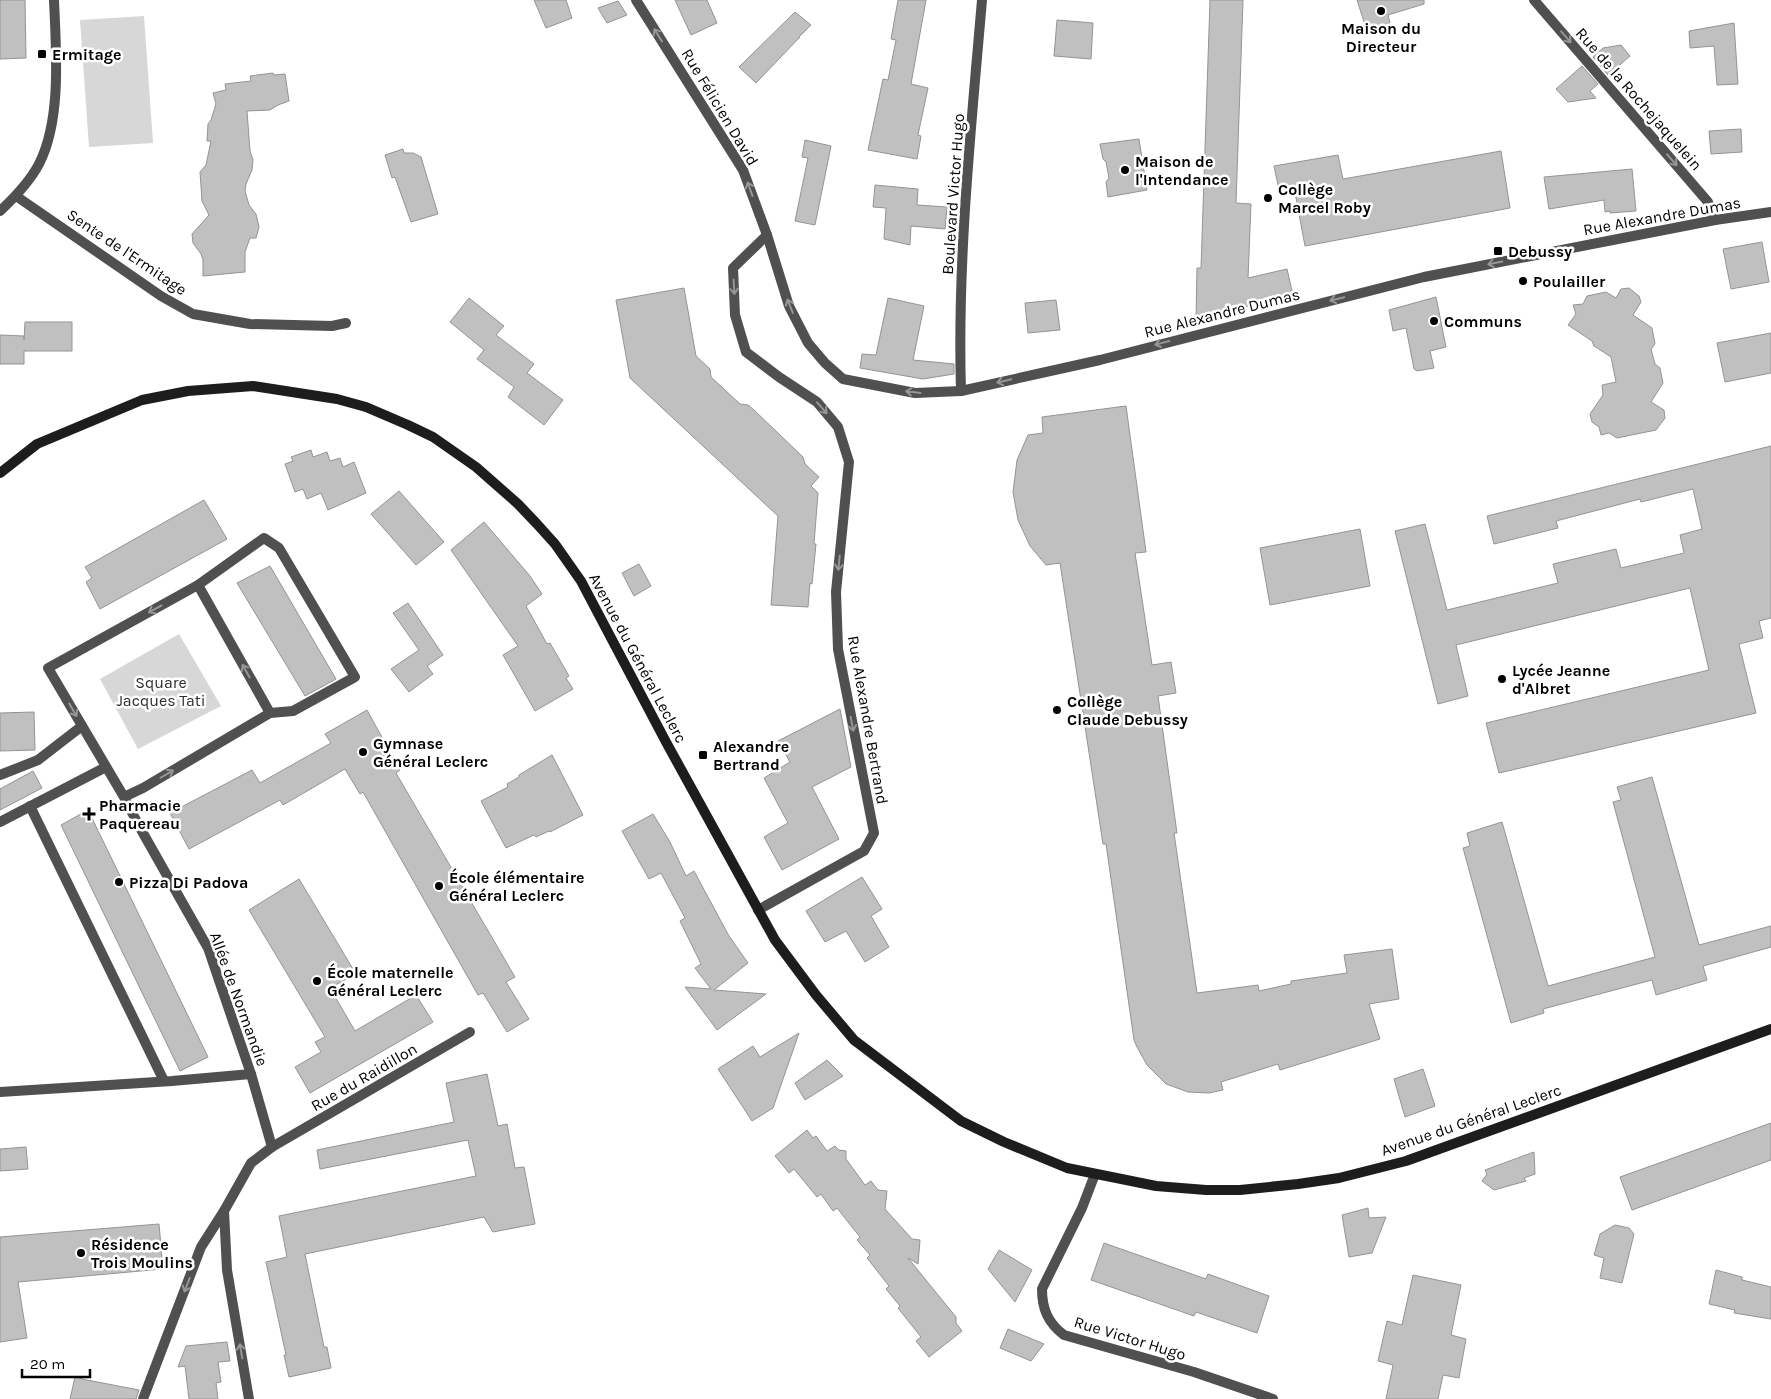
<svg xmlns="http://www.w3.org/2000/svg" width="1771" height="1399" font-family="Karla,sans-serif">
<rect width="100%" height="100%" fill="#fff"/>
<g fill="#d7d7d7">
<path d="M 144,16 L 153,143 L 89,147 L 80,20 Z"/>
<path d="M 179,634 L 221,706 L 138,749 L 100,679 Z"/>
</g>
<g fill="#c0c0c0" stroke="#949494">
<path d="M 0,0 L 25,0 L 26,58 L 0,59 Z"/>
<path d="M 534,0 L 566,0 L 572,18 L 546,28 Z"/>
<path d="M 675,0 L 707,0 L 717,23 L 691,35 Z"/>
<path d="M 898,0 L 926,0 L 911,84 L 928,88 L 918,135 L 921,136 L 917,159 L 868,150 L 883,79 L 888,80 L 896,40 L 891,39 Z"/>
<path d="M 1210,0 L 1243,0 L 1236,203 L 1251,204 L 1248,278 L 1287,269 L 1293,295 L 1196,319 L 1197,268 L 1201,268 Z"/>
<path d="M 1357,0 L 1424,0 L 1424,4 L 1388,15 L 1390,23 L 1367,31 Z"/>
<path d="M 618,1 L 627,15 L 607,23 L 598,8 Z"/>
<path d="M 795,12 L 811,25 L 799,37 L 800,37 L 756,83 L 739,67 Z"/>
<path d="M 1057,20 L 1093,23 L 1091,59 L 1054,56 Z"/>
<path d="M 1734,23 L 1738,84 L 1717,85 L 1714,46 L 1690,48 L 1689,31 Z"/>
<path d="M 1621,45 L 1630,56 L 1608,75 L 1593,57 L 1603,48 Z"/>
<path d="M 1582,66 L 1598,84 L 1590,91 L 1596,98 L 1568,102 L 1556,89 Z"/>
<path d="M 273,73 L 274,75 L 285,74 L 289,101 L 278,105 L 270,110 L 247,111 L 250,151 L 253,160 L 252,170 L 246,184 L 245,191 L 249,205 L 256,214 L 259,227 L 256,238 L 250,238 L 245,252 L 245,272 L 203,276 L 203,260 L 201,254 L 193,243 L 192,234 L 209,215 L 202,201 L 200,172 L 206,165 L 211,141 L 207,141 L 208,124 L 211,120 L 216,104 L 213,93 L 226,90 L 225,84 L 251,81 L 250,76 Z"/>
<path d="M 1741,129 L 1742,152 L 1711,154 L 1709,131 Z"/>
<path d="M 1139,139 L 1147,190 L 1108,197 L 1106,182 L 1109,178 L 1106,162 L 1103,159 L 1100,144 Z"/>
<path d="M 805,140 L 831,146 L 815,225 L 795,221 L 808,158 L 802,157 Z"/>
<path d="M 403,149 L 404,153 L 413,153 L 421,157 L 438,214 L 411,222 L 395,177 L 392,178 L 385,155 Z"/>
<path d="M 1501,151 L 1510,208 L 1305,246 L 1294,187 L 1279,190 L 1274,166 L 1338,155 L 1343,179 Z"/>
<path d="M 1632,169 L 1636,211 L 1610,213 L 1610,211 L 1605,212 L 1604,200 L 1549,209 L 1544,177 Z"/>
<path d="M 875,185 L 918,189 L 917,205 L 947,207 L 945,229 L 911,226 L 910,245 L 884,239 L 886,208 L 873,207 Z"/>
<path d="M 1762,242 L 1769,282 L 1731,289 L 1723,249 Z"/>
<path d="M 684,288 L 696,356 L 710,369 L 711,377 L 740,404 L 748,405 L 754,410 L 803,457 L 805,464 L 819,477 L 811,486 L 818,493 L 814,544 L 816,544 L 812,584 L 810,583 L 808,607 L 771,605 L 778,516 L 630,378 L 616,300 Z"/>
<path d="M 1629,288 L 1639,296 L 1641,302 L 1633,315 L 1652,328 L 1655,344 L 1651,349 L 1655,364 L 1660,368 L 1663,383 L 1651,402 L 1664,410 L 1665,418 L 1656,430 L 1617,438 L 1609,433 L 1601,435 L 1599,427 L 1592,422 L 1590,414 L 1603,395 L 1602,385 L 1616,382 L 1611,357 L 1594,346 L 1592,341 L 1568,325 L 1576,314 L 1573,305 L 1583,304 L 1587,296 L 1606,292 L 1616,298 L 1621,289 Z"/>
<path d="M 1436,297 L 1446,347 L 1430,351 L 1434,368 L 1417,371 L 1414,369 L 1406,328 L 1393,331 L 1389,310 Z"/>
<path d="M 469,298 L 504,326 L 496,335 L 534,364 L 527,373 L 563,400 L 544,425 L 508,397 L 514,387 L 477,359 L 484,350 L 450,322 Z"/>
<path d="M 888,298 L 924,306 L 913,360 L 954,364 L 954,374 L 923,379 L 860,368 L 862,354 L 876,355 Z"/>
<path d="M 1056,300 L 1060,330 L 1028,333 L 1025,303 Z"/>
<path d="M 25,322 L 72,322 L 72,351 L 24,351 L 24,364 L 0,364 L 0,335 L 24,336 L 24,340 Z"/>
<path d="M 1771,333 L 1771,373 L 1725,382 L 1717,343 Z"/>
<path d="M 1126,406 L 1146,552 L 1135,553 L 1152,665 L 1171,662 L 1176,693 L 1158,696 L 1177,833 L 1174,833 L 1197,993 L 1258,985 L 1259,991 L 1291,984 L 1291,981 L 1347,973 L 1344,955 L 1392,949 L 1399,999 L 1369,1004 L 1380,1039 L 1280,1070 L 1278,1064 L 1221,1082 L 1223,1090 L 1209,1093 L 1188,1092 L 1166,1084 L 1147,1065 L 1137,1047 L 1134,1040 L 1106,844 L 1103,844 L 1060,563 L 1046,565 L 1030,546 L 1018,520 L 1013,492 L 1017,460 L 1028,435 L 1043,433 L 1042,417 Z"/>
<path d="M 1771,446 L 1771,618 L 1759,621 L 1763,638 L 1739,644 L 1756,713 L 1499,773 L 1486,723 L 1709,670 L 1690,588 L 1456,645 L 1468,696 L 1438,704 L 1395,531 L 1425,524 L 1447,610 L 1558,583 L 1553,564 L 1616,549 L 1621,568 L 1684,553 L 1680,535 L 1702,529 L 1693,489 L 1641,502 L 1640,499 L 1556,521 L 1558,528 L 1494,544 L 1487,516 Z"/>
<path d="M 311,450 L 313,457 L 327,452 L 330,461 L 340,458 L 343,467 L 354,462 L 366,493 L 328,510 L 321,493 L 307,499 L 303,489 L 295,492 L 285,464 L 293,461 L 291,457 Z"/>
<path d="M 399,491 L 444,542 L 416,565 L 371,514 Z"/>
<path d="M 204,500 L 227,539 L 100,609 L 86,582 L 92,578 L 85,567 Z"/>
<path d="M 484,522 L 530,576 L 542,594 L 526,606 L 547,644 L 550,643 L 569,676 L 566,678 L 573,689 L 535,711 L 503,655 L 518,646 L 451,550 Z"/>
<path d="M 1360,529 L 1370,586 L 1270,605 L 1260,548 Z"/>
<path d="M 639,564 L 651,586 L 634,596 L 622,573 Z"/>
<path d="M 270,566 L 336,679 L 305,696 L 237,583 Z"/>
<path d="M 408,603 L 443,655 L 427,666 L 433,674 L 409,692 L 391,669 L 419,650 L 393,613 Z"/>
<path d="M 840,709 L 851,767 L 812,787 L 839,839 L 782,870 L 764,837 L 788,823 L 764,778 L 790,762 L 778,741 Z"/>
<path d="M 367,710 L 400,770 L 396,773 L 515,977 L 506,982 L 529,1019 L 507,1032 L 483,993 L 478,995 L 363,792 L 360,794 L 345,769 L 283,805 L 280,800 L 189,849 L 170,813 L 252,770 L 260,783 L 331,743 L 325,734 Z"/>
<path d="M 34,712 L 35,750 L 0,751 L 0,713 Z"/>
<path d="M 552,755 L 583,815 L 550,832 L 549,831 L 536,837 L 534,835 L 506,848 L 481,801 L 508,787 L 507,784 L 519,777 L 519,775 Z"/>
<path d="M 33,771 L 42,788 L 0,810 L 0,789 Z"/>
<path d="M 1652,777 L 1699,945 L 1771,926 L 1771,947 L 1703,966 L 1707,980 L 1656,995 L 1652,980 L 1543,1009 L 1544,1013 L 1511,1023 L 1463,848 L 1470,846 L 1467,833 L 1502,822 L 1548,986 L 1655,957 L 1613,802 L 1621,800 L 1617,787 Z"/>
<path d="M 88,810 L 208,1057 L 180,1071 L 61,825 Z"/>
<path d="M 653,814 L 670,842 L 686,876 L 694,871 L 729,936 L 748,963 L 714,990 L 766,994 L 717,1030 L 685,987 L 711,989 L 695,968 L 701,964 L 680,921 L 685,918 L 661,873 L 649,879 L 622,831 Z"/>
<path d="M 862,877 L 882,909 L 871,916 L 889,947 L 865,962 L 846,931 L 825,942 L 806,911 Z"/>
<path d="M 299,879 L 356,974 L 330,988 L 355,1031 L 416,995 L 433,1022 L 310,1093 L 295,1067 L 321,1052 L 315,1042 L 325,1037 L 249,910 Z"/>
<path d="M 799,1033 L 773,1108 L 752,1121 L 718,1069 L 753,1046 L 760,1057 Z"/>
<path d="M 827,1060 L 843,1076 L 805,1100 L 795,1083 Z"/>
<path d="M 1423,1069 L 1435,1106 L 1405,1117 L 1394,1079 Z"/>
<path d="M 487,1074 L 498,1126 L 507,1124 L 515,1168 L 524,1167 L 535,1224 L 493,1232 L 484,1217 L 305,1254 L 324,1347 L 327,1347 L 331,1368 L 289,1377 L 284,1355 L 286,1355 L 266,1262 L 287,1257 L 279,1216 L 476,1176 L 468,1140 L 320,1169 L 317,1150 L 454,1122 L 446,1083 Z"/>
<path d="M 1771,1123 L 1771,1160 L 1632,1210 L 1620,1177 Z"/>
<path d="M 807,1130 L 813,1138 L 816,1136 L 827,1151 L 835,1146 L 839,1150 L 846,1151 L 846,1159 L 865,1185 L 871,1181 L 878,1190 L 887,1191 L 885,1209 L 912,1239 L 920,1240 L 918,1264 L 908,1258 L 956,1317 L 956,1323 L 962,1331 L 929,1357 L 916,1341 L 921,1337 L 898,1308 L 900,1306 L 886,1289 L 889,1286 L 867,1258 L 870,1255 L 857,1240 L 860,1237 L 837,1208 L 833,1211 L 821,1194 L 817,1197 L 794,1169 L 789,1173 L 775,1156 Z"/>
<path d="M 26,1147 L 28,1169 L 0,1171 L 0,1149 Z"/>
<path d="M 1534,1152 L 1535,1174 L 1524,1178 L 1526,1181 L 1494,1190 L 1482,1181 L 1487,1174 L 1485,1170 Z"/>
<path d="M 1368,1208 L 1369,1218 L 1386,1217 L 1372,1253 L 1349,1257 L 1342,1215 Z"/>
<path d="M 159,1224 L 163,1269 L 18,1282 L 27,1338 L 0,1342 L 0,1237 Z"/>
<path d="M 1615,1225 L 1629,1228 L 1634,1234 L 1622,1283 L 1600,1278 L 1604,1258 L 1594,1255 L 1600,1234 Z"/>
<path d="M 1104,1243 L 1206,1279 L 1208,1274 L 1269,1296 L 1257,1333 L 1196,1312 L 1194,1316 L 1091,1280 Z"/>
<path d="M 999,1250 L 1032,1270 L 1015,1302 L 988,1269 Z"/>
<path d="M 1716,1270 L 1742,1277 L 1742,1280 L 1771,1287 L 1771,1319 L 1734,1313 L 1735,1310 L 1709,1304 Z"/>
<path d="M 1413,1275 L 1461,1285 L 1451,1335 L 1466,1339 L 1459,1378 L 1443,1375 L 1438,1399 L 1386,1399 L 1393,1365 L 1378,1361 L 1387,1321 L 1402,1325 Z"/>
<path d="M 1008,1329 L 1044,1344 L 1031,1361 L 1000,1348 Z"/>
<path d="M 227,1342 L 230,1361 L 218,1362 L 221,1382 L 216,1383 L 218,1399 L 189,1399 L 185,1366 L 178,1367 L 186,1346 Z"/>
<path d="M 75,1377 L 87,1380 L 139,1390 L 136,1399 L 70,1399 Z"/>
</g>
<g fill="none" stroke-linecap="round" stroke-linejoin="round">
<g stroke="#505050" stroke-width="10">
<path d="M 198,585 L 264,538 L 279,548 L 355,677 L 293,711 L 270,713"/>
<path d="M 0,1092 L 172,1081 L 251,1074"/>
</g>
<g stroke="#505050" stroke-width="10">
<path d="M 636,0 L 743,170 L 767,235 L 789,306 L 808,343 L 825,363 L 843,379 L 915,393 L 961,391 L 1100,360 L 1424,277 L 1715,220 L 1771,212"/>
<path d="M 1534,0 L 1708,202 L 1715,220"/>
<path d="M 16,196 L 161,296 L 193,314 L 250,324 L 332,326 L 346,323"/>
<path d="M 0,211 C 14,198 30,181 39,164 C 62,119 56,50 54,0"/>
<path d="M 0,775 L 38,760 L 82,726"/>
<path d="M 124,797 L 143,788 L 270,713 L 198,585 L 48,668 L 124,797 L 139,826 L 208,948 L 251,1074 L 272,1147 L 251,1163 L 224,1211 L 201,1247 L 143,1399"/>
<path d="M 30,806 L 164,1081"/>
<path d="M 0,822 L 106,767"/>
<path d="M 758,910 L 864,851 L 874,833 L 838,649 L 836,592 L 849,462 L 838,427 L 817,402 L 779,377 L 746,352 L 735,315 L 733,268 L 767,235"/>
<path d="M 272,1147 L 470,1032"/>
<path d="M 1095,1174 L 1082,1208 L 1042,1289 C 1042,1309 1048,1323 1064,1335 L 1194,1372 L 1273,1399"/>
<path d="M 224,1211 L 227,1270 L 249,1399"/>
</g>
<path stroke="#505050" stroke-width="10" d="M 961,391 C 957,261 971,129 982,0"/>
<path stroke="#1d1d1d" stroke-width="10" d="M 0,473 L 37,444 L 142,400 L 188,391 L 253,386 L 337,399 L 366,407 L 408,425 L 433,437 L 476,467 L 518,504 L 537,524 L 555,544 L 581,581 L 666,742 L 775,940 L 816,995 L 854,1040 L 961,1121 L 1004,1142 L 1067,1168 L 1156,1186 L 1206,1190 L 1240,1190 L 1298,1184 L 1339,1178 L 1406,1161 L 1771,1029"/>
</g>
<defs><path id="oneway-shaft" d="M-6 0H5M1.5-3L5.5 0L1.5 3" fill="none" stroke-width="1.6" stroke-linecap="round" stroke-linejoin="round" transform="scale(1.25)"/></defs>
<g stroke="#969696">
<use href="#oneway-shaft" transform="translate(658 35) rotate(-122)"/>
<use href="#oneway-shaft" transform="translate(1566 37) rotate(49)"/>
<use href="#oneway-shaft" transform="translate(1672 160) rotate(49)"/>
<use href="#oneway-shaft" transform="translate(750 189) rotate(-110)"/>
<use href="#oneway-shaft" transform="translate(1495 263) rotate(169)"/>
<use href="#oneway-shaft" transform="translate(734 287) rotate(87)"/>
<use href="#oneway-shaft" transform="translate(1337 299) rotate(166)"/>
<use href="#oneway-shaft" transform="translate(790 306) rotate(-112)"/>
<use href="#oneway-shaft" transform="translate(1162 343) rotate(165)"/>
<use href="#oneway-shaft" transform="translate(1004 381) rotate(167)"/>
<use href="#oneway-shaft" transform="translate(913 392) rotate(-173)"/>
<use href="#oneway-shaft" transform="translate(822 408) rotate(49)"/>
<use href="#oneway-shaft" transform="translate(839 563) rotate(96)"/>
<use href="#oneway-shaft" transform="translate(155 609) rotate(151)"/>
<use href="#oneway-shaft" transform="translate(246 671) rotate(-119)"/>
<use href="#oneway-shaft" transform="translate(73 710) rotate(60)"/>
<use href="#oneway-shaft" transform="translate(852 724) rotate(79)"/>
<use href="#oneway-shaft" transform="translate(167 774) rotate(-30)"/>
<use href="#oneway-shaft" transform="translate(187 1285) rotate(111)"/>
<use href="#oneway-shaft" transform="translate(241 1351) rotate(-100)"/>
</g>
<g fill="#000" stroke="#fff" stroke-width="2">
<circle cx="1381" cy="11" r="5"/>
<rect x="37" y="49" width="10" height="10" rx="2.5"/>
<circle cx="1125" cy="170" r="5"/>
<circle cx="1268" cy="198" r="5"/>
<rect x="1493" y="246" width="10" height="10" rx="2.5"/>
<circle cx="1523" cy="281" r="5"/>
<circle cx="1434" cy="321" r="5"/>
<circle cx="1502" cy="679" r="5"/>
<circle cx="1057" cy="710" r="5"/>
<circle cx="363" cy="752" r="5"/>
<rect x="698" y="750" width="10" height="10" rx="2.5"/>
<path d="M86.5 806.5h5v5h5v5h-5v5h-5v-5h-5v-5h5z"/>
<circle cx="119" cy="882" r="5"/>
<circle cx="439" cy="886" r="5"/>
<circle cx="317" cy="981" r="5"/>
<circle cx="81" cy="1253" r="5"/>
</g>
<g text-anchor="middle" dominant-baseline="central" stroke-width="5" stroke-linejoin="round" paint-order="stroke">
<g font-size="16" font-weight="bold" fill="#000" stroke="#fff" text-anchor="start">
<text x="1381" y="28" text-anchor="middle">Maison du<tspan x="1381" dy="18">Directeur</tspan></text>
<text x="52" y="54">Ermitage</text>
<text x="1135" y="161">Maison de<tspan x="1135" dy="18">l'Intendance</tspan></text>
<text x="1278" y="189">Collège<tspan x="1278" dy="18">Marcel Roby</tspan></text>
<text x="1508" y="251">Debussy</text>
<text x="1533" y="281">Poulailler</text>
<text x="1444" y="321">Communs</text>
<text x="1512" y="670">Lycée Jeanne<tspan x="1512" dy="18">d'Albret</tspan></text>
<text x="1067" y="701">Collège<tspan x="1067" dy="18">Claude Debussy</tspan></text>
<text x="373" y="743">Gymnase<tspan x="373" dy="18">Général Leclerc</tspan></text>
<text x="713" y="746">Alexandre<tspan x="713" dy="18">Bertrand</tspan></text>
<text x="99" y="805">Pharmacie<tspan x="99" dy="18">Paquereau</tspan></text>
<text x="449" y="877">École élémentaire<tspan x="449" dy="18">Général Leclerc</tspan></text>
<text x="129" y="882">Pizza Di Padova</text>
<text x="327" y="972">École maternelle<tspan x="327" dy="18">Général Leclerc</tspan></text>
<text x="91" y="1244">Résidence<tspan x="91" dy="18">Trois Moulins</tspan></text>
</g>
<g font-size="16" fill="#000" stroke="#fff">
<text transform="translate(1639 99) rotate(49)">Rue de la Rochejaquelein</text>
<text transform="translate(720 107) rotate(59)">Rue Félicien David</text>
<text transform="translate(953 194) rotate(-86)">Boulevard Victor Hugo</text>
<text transform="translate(1662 216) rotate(-10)">Rue Alexandre Dumas</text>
<text transform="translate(127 252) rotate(34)">Sente de l'Ermitage</text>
<text transform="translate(1222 313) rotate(-14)">Rue Alexandre Dumas</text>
<text transform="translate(638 658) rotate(62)">Avenue du Général Leclerc</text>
<text transform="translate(868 720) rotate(80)">Rue Alexandre Bertrand</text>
<text transform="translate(239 999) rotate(70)">Allée de Normandie</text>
<text transform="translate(364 1077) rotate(-30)">Rue du Raidillon</text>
<text transform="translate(1471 1120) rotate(-19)">Avenue du Général Leclerc</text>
<text transform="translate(1130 1338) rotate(17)">Rue Victor Hugo</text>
</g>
<g font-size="16" fill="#2e2e2e" stroke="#fff">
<text x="161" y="682">Square<tspan x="161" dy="18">Jacques Tati</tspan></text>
</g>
</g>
<path d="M22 1369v8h68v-8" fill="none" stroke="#000000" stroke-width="2.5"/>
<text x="30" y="1369" font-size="15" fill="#000000" stroke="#ffffff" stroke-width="4" paint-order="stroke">20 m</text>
</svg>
